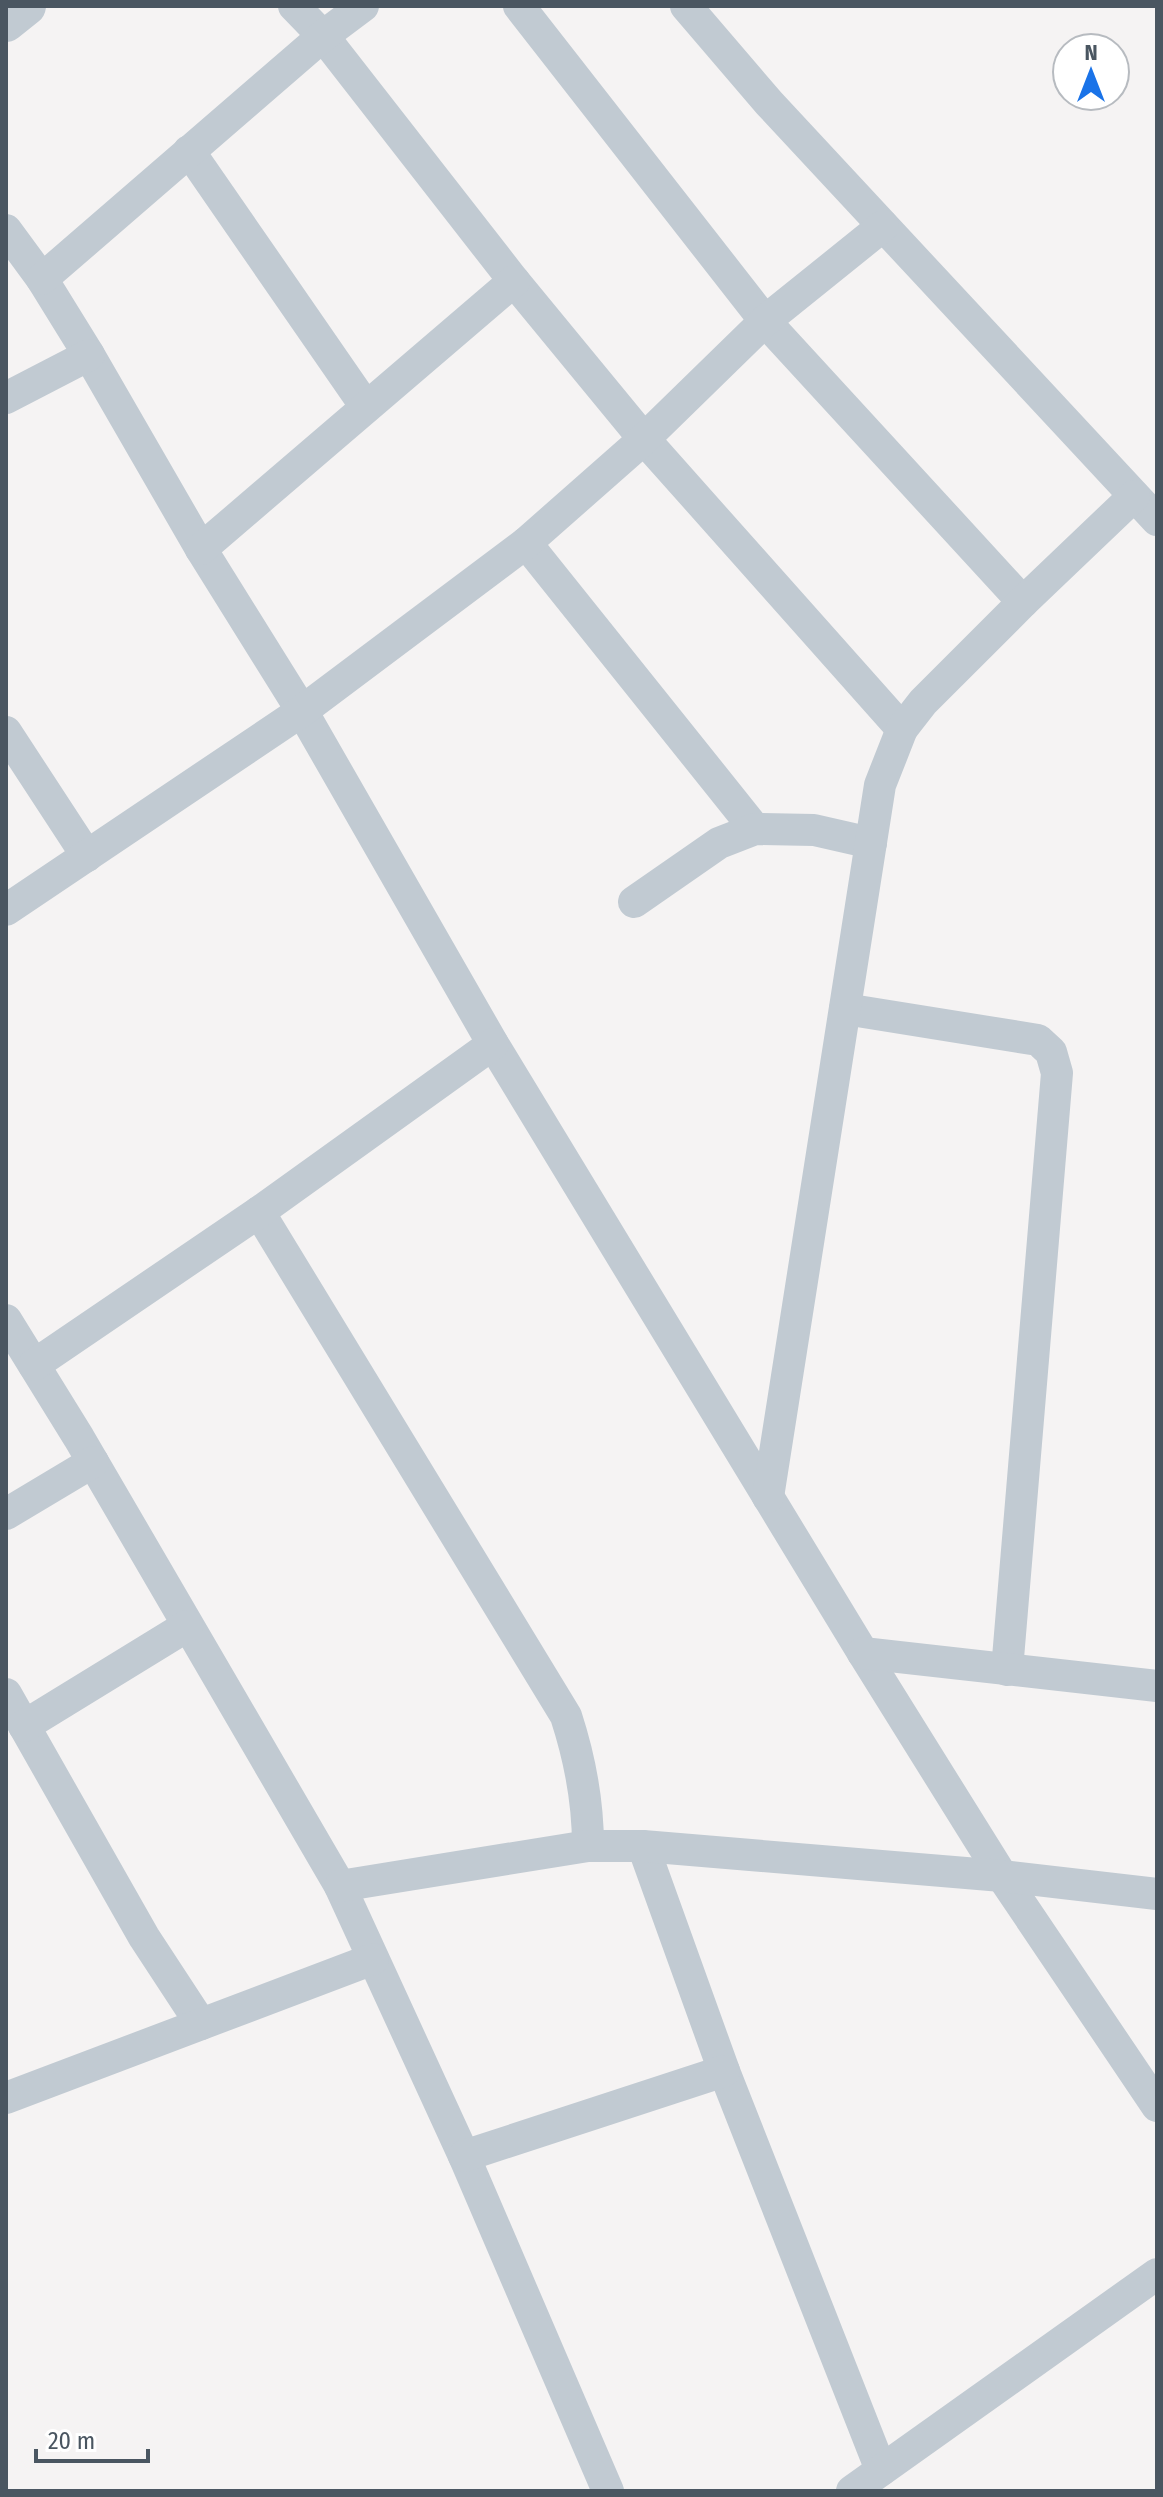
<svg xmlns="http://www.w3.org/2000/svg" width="1163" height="2497" font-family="'Fira Sans Condensed',sans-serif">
<rect width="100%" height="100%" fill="#f5f3f3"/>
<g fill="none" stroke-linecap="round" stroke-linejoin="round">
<g stroke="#c1cad2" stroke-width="32">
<path d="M 294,6 L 323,36 L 514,281 L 644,439 L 902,729"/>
<path d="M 519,6 L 765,321 L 1023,602"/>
<path d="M 686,6 L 769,103 L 1157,520"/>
<path d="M 189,151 L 366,407"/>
<path d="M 6,230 L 42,279 L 89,355 L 201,549 L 302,711 L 493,1044 L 863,1653 L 1002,1876 L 1157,2106"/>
<path d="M 42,279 L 323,36 L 363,6"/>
<path d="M 6,398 L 89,355"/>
<path d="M 526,543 L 755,829"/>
<path d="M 201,549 L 514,281"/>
<path d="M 6,732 L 87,856"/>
<path d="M 634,902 L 719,843 L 755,829 L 814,830 L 871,843"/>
<path d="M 6,910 L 302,711 L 526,543 L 644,439 L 765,321 L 883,226"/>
<path d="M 845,1009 L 1038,1040 L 1051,1052 L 1057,1073 L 1007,1670"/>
<path d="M 259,1212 L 566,1716 C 580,1759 588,1801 588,1846"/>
<path d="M 6,1320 L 79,1438 L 340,1886 L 464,2156 L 608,2491"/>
<path d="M 34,1365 L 259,1212 L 493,1044"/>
<path d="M 768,1497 L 880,785 L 902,729 L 923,702 L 1023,602 L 1134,496"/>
<path d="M 6,1514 L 93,1462"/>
<path d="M 863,1653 L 1157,1686"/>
<path d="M 6,1694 L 144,1937 L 201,2024"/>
<path d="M 24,1726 L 187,1626"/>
<path d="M 643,1846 L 724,2071 L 881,2470"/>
<path d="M 340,1886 L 588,1846 L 643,1846 L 1002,1876 L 1157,1894"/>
<path d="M 6,2098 L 373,1959"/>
<path d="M 464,2156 L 724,2071"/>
<path d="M 852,2491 L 1157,2274"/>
</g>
<path stroke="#c1cad2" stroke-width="40" d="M 6,22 L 26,6"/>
</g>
<rect width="1163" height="2497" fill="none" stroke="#4a5661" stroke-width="16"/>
<g transform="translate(1091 72)"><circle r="38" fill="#ffffff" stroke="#b7bbc0" stroke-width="2"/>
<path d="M0-6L14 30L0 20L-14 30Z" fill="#1a73e8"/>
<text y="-12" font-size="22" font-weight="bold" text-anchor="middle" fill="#4a5661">N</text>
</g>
<path d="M36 2449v12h112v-12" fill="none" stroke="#4a5661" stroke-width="4"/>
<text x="48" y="2449" font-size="24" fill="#4a5661" stroke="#ffffff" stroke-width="6" paint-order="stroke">20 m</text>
</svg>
